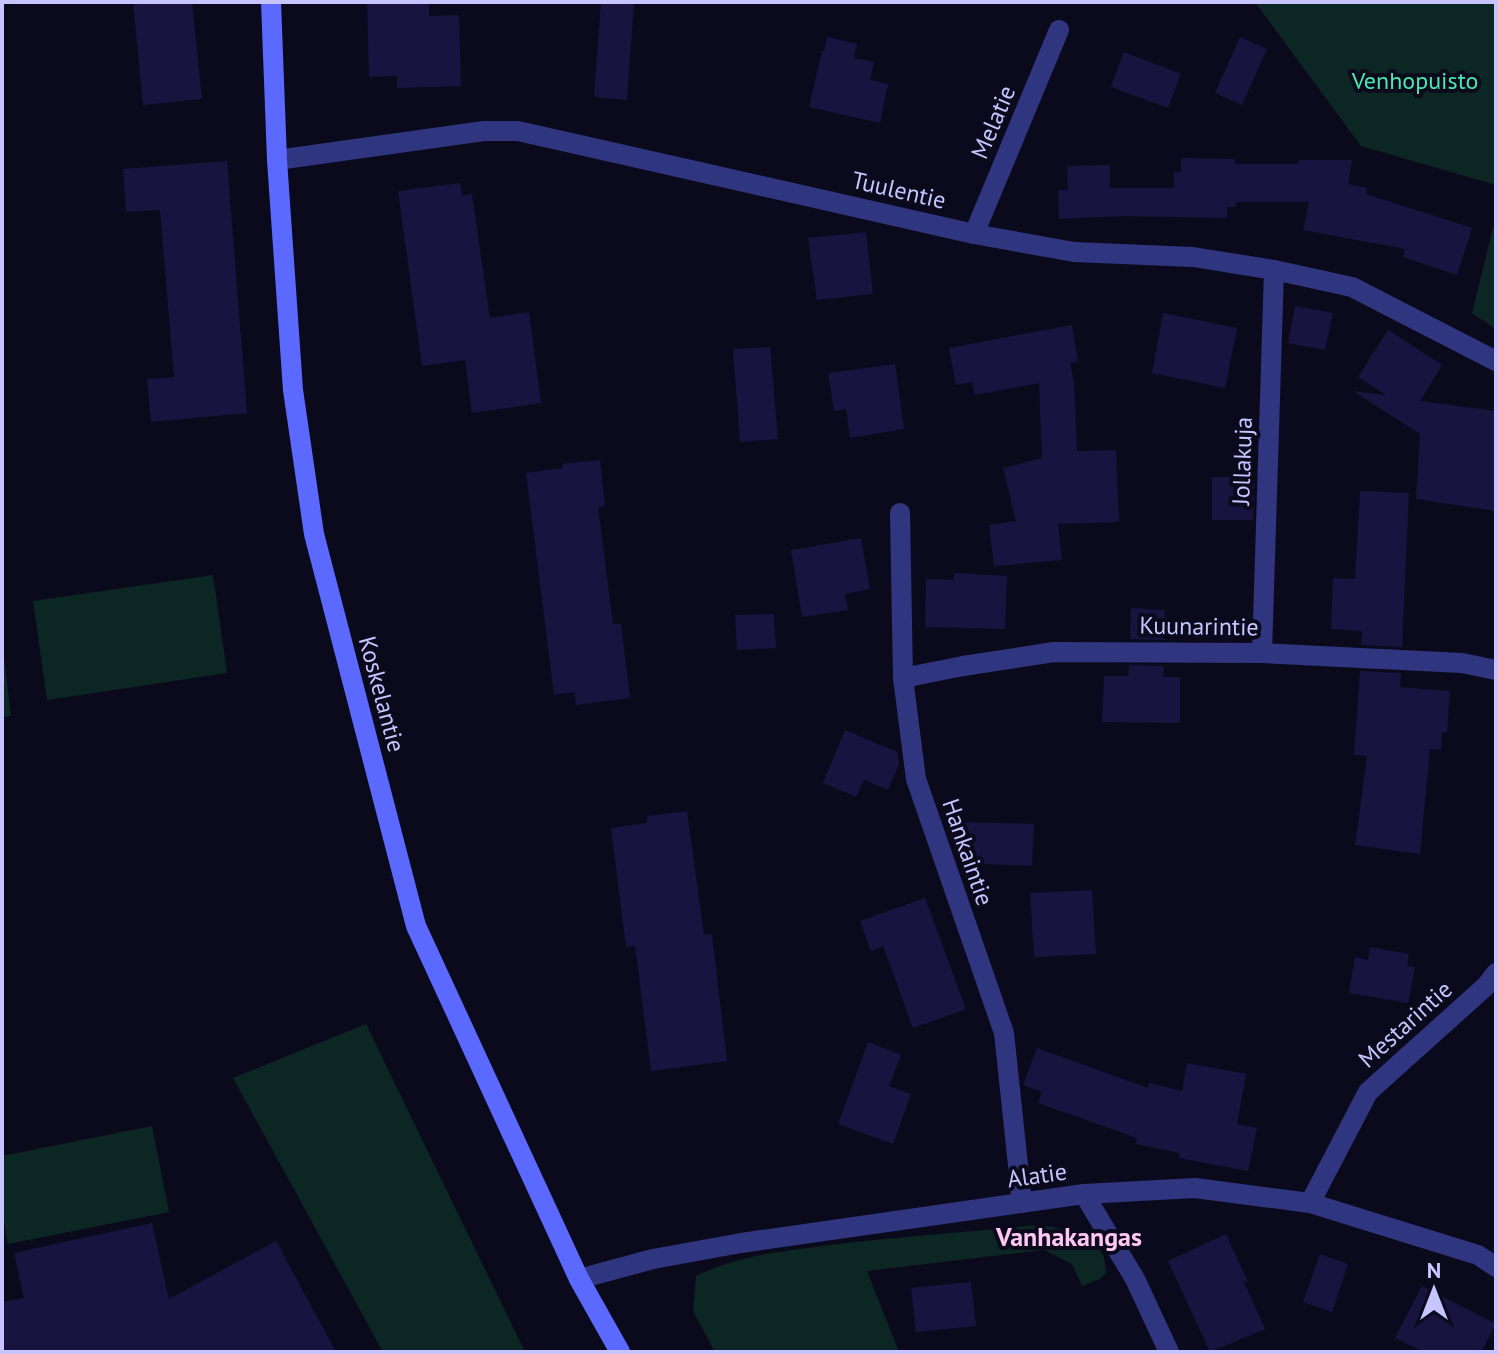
<svg xmlns="http://www.w3.org/2000/svg" width="1498" height="1354" font-family="'PT Sans',sans-serif">
<rect width="100%" height="100%" fill="#0b0a1d"/>
<g fill="#0c2723">
<path d="M 1255,2 L 1496,2 L 1496,185 L 1361,146 Z"/>
<path d="M 1496,216 L 1496,329 L 1472,313 Z"/>
<path d="M 213,575 L 227,673 L 47,700 L 33,601 Z"/>
<path d="M 2,641 L 11,716 L 2,717 Z"/>
<path d="M 366,1024 L 525,1352 L 383,1352 L 233,1078 Z"/>
<path d="M 152,1126 L 169,1212 L 8,1244 L 2,1211 L 2,1156 Z"/>
<path d="M 1038,1225 C 1070,1230 1106,1232 1106,1273 L 1100,1279 L 1082,1286 L 1072,1264 L 1044,1250 L 867,1271 L 899,1352 L 715,1352 L 693,1311 L 696,1276 C 740,1255 774,1253 821,1246 C 893,1237 966,1232 1038,1225 Z"/>
</g>
<g fill="#18143f">
<path d="M 133,2 L 192,2 L 202,99 L 143,105 Z"/>
<path d="M 367,2 L 429,2 L 429,16 L 459,15 L 461,86 L 397,88 L 397,76 L 369,77 Z"/>
<path d="M 601,2 L 634,2 L 627,100 L 594,97 Z"/>
<path d="M 827,37 L 857,44 L 854,58 L 874,62 L 870,80 L 888,84 L 880,123 L 809,107 L 822,51 L 824,51 Z"/>
<path d="M 1240,37 L 1267,49 L 1242,105 L 1215,93 Z"/>
<path d="M 1124,52 L 1181,74 L 1168,108 L 1111,87 Z"/>
<path d="M 1181,158 L 1235,159 L 1235,164 L 1298,164 L 1299,160 L 1352,160 L 1348,184 L 1367,188 L 1366,194 L 1472,228 L 1457,275 L 1403,257 L 1405,249 L 1303,230 L 1309,202 L 1236,202 L 1235,207 L 1227,207 L 1227,218 L 1123,216 L 1059,219 L 1058,190 L 1068,190 L 1067,166 L 1110,165 L 1110,188 L 1174,188 L 1174,172 L 1181,172 Z"/>
<path d="M 227,161 L 247,413 L 151,422 L 147,379 L 174,377 L 160,210 L 126,212 L 123,169 Z"/>
<path d="M 460,183 L 462,196 L 472,194 L 490,318 L 529,312 L 541,403 L 472,413 L 465,360 L 422,366 L 398,191 Z"/>
<path d="M 866,232 L 873,294 L 817,300 L 808,238 Z"/>
<path d="M 1295,306 L 1333,313 L 1325,350 L 1288,343 Z"/>
<path d="M 1163,313 L 1237,328 L 1225,388 L 1152,373 Z"/>
<path d="M 1072,325 L 1078,362 L 1070,363 L 1074,382 L 1077,451 L 1116,450 L 1119,522 L 1058,524 L 1062,560 L 994,566 L 989,525 L 1016,521 L 1003,468 L 1042,458 L 1039,383 L 975,395 L 972,382 L 956,385 L 949,348 Z"/>
<path d="M 1388,330 L 1442,365 L 1420,401 L 1496,411 L 1496,511 L 1416,499 L 1420,434 L 1353,391 L 1386,395 L 1358,377 Z"/>
<path d="M 770,347 L 778,439 L 740,442 L 733,349 Z"/>
<path d="M 895,364 L 904,429 L 850,438 L 846,409 L 834,411 L 828,373 Z"/>
<path d="M 600,460 L 605,506 L 598,507 L 613,624 L 621,624 L 630,698 L 576,705 L 574,692 L 554,695 L 526,473 L 563,468 L 562,464 Z"/>
<path d="M 1212,477 L 1254,477 L 1253,520 L 1212,520 Z"/>
<path d="M 1360,491 L 1409,493 L 1402,647 L 1361,645 L 1362,631 L 1331,629 L 1333,578 L 1355,579 Z"/>
<path d="M 861,538 L 870,589 L 845,594 L 848,610 L 802,617 L 791,550 Z"/>
<path d="M 954,573 L 1007,576 L 1005,629 L 925,627 L 926,579 L 954,580 Z"/>
<path d="M 1131,608 L 1165,610 L 1164,640 L 1130,639 Z"/>
<path d="M 774,614 L 776,648 L 737,650 L 735,615 Z"/>
<path d="M 1129,665 L 1164,666 L 1163,677 L 1180,677 L 1180,723 L 1102,722 L 1104,676 L 1128,676 Z"/>
<path d="M 1360,671 L 1401,673 L 1400,687 L 1450,691 L 1447,732 L 1442,732 L 1441,750 L 1430,749 L 1420,854 L 1355,845 L 1367,756 L 1354,755 Z"/>
<path d="M 845,730 L 897,752 L 899,764 L 888,790 L 864,780 L 856,797 L 823,783 Z"/>
<path d="M 687,811 L 704,935 L 712,934 L 727,1061 L 651,1071 L 635,946 L 626,947 L 611,828 L 647,823 L 647,816 Z"/>
<path d="M 962,822 L 1034,824 L 1032,866 L 960,863 Z"/>
<path d="M 1092,890 L 1096,954 L 1034,957 L 1030,893 Z"/>
<path d="M 925,898 L 966,1009 L 913,1028 L 883,946 L 871,951 L 860,921 Z"/>
<path d="M 1370,947 L 1409,954 L 1407,966 L 1415,967 L 1408,1003 L 1349,993 L 1355,957 L 1368,960 Z"/>
<path d="M 868,1042 L 901,1055 L 889,1086 L 911,1094 L 893,1144 L 838,1124 Z"/>
<path d="M 1037,1048 L 1148,1088 L 1149,1083 L 1182,1091 L 1187,1063 L 1246,1074 L 1237,1124 L 1257,1128 L 1248,1171 L 1179,1158 L 1179,1153 L 1136,1144 L 1137,1138 L 1038,1103 L 1042,1092 L 1023,1085 Z"/>
<path d="M 152,1223 L 169,1299 L 276,1241 L 336,1352 L 2,1352 L 2,1302 L 24,1298 L 14,1253 Z"/>
<path d="M 1226,1234 L 1248,1282 L 1243,1280 L 1265,1329 L 1210,1352 L 1168,1261 Z"/>
<path d="M 1320,1254 L 1348,1264 L 1332,1312 L 1303,1302 Z"/>
<path d="M 971,1282 L 976,1326 L 916,1332 L 911,1288 Z"/>
<path d="M 1422,1286 L 1496,1324 L 1481,1352 L 1424,1352 L 1395,1338 Z"/>
</g>
<g fill="none" stroke-linecap="round" stroke-linejoin="round">
<g stroke="#303580" stroke-width="20">
<path d="M 277,160 L 484,131 L 518,131 L 974,234 L 1074,252 L 1193,257 L 1274,270 L 1352,287 L 1496,361"/>
<path d="M 974,234 L 1059,30"/>
<path d="M 900,513 L 903,678 L 916,779 L 1004,1033 L 1022,1203"/>
<path d="M 1262,653 L 1274,270"/>
<path d="M 903,678 L 963,666 L 1054,652 L 1262,653 L 1462,663 L 1496,670"/>
<path d="M 1084,1194 L 1135,1279 L 1169,1352"/>
<path d="M 1310,1203 L 1368,1092 L 1486,986 L 1496,973"/>
<path d="M 579,1279 L 653,1259 L 741,1243 L 1084,1194 L 1195,1188 L 1310,1203 L 1478,1255 L 1496,1267"/>
</g>
<path stroke="#5c69ff" stroke-width="20" d="M 271,2 L 277,160 L 293,390 L 314,534 L 416,926 L 579,1279 L 620,1352"/>
</g>
<g text-anchor="middle" dominant-baseline="central" stroke-width="8" stroke-linejoin="round" paint-order="stroke">
<g font-size="24" fill="#48e8b0" stroke="#0b0a1d">
<text x="1415" y="80">Venhopuisto</text>
</g>
<g font-size="24" fill="#c6c5ff" stroke="#0b0a1d">
<text transform="translate(993 122) rotate(-67)">Melatie</text>
<text transform="translate(899 190) rotate(13)">Tuulentie</text>
<text transform="translate(1242 461) rotate(-88)">Jollakuja</text>
<text transform="translate(1199 626) rotate(1)">Kuunarintie</text>
<text transform="translate(382 694) rotate(75)">Koskelantie</text>
<text transform="translate(968 852) rotate(71)">Hankaintie</text>
<text transform="translate(1405 1024) rotate(-42)">Mestarintie</text>
<text transform="translate(1037 1175) rotate(-8)">Alatie</text>
</g>
<g font-size="26" font-weight="bold" fill="#ffc7f1" stroke="#0b0a1d">
<text x="1069" y="1236">Vanhakangas</text>
</g>
</g>
<rect width="1498" height="1354" fill="none" stroke="#c6c5ff" stroke-width="8"/>
<g transform="translate(1434 1290)" stroke="#0b0a1d" stroke-width="6" paint-order="stroke">
<path d="M0-6L14 30L0 20L-14 30Z" fill="#c6c5ff"/>
<text y="-12" font-size="22" font-weight="bold" text-anchor="middle" fill="#c6c5ff">N</text>
</g>
</svg>
